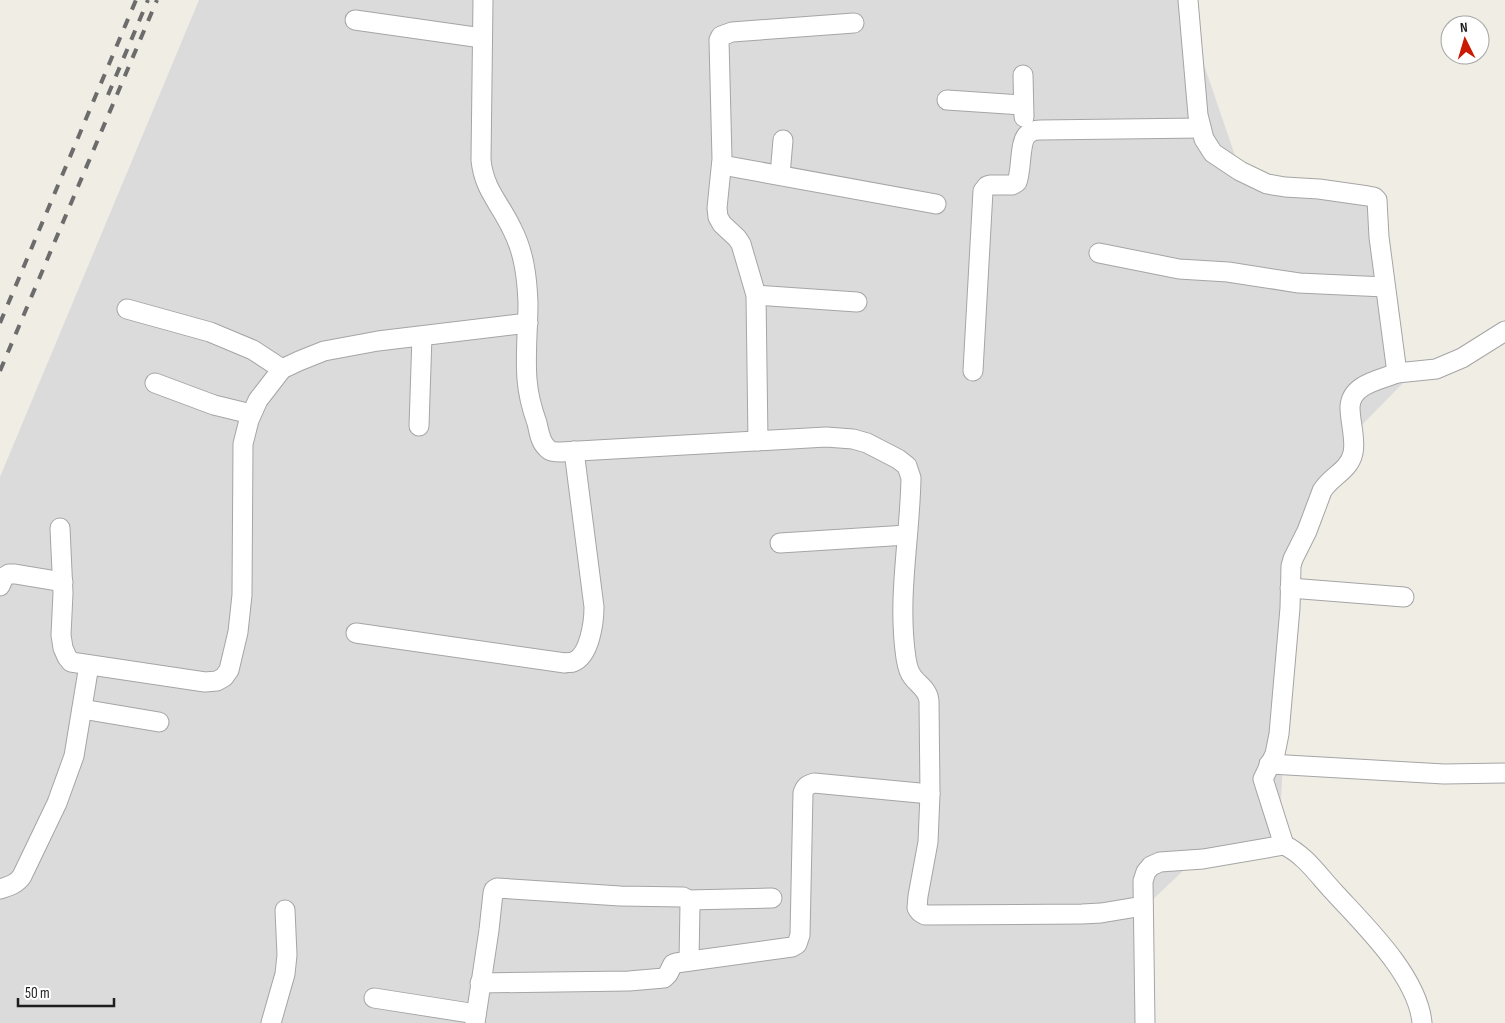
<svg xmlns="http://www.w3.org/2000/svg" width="1505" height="1023" font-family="'Sofia Sans Condensed',sans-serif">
<rect width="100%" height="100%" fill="#efede4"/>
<path fill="#dcdbdb" d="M 199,0 L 1188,0 L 1191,27 L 1240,170 L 1380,195 L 1382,225 L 1403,383 L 1357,430 L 1294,576 L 1279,834 L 1187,867 L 1148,904 L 1150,1023 L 0,1023 L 0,477 Z"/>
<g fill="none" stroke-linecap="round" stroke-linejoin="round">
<defs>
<g id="minor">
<path d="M 483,0 L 481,160 C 484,190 500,203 512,229 C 524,252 527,277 528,303 C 528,328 525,354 527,379 C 528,394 532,409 537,423 C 539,431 540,442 547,448 C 550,452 556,452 561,452 L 826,437 L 853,439 L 867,443 L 898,459 L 907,466 L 911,478 C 910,538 897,598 906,658 C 907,664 908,671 912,676 C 918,685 928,689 929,701 L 930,794 L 928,842 L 918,896 L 917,908 L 920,912 L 925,915 L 1082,914 L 1101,913 L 1143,906"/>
<path d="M 355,20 L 482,38"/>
<path d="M 1023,75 L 1024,117"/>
<path d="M 947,100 L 1023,105"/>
<path d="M 722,165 L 936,204"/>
<path d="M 780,175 L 783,140"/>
<path d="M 1099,253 L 1179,269 L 1228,272 L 1299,283 L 1385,287"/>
<path d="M 756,295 L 857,302"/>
<path d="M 127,309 L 210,332 L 253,350 L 282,369"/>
<path d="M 973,371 L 983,191 L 987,186 L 990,185 L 1012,185 L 1017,182 C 1022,170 1019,141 1028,134 C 1031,131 1035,130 1040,130 L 1201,128"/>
<path d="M 1397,373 L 1436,369 L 1462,358 L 1505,331"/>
<path d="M 155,383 L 214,405 L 251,414"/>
<path d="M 419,426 L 422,336"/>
<path d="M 758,441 L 756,295 L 741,244 L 737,238 L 722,224 L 718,217 L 717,208 L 722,159 L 719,40 L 721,36 L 732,32 L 854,23"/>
<path d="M 60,528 L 63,593 L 61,635 L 63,648 L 67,657 L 71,662 L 205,682 L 217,681 L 224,677 L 229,670 L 238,632 L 242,595 L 243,444 L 249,420 L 258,400 L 282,369 L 299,361 L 324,351 L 378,341 L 528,323"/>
<path d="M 780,543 L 907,535"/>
<path d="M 0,586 L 4,577 L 9,574 L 15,574 L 63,582"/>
<path d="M 1290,588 L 1404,597"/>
<path d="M 356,633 L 565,663 C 568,662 571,663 573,662 C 590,656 594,621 594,607 L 574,451"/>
<path d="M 82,709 L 159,722"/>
<path d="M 1269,764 L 1444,774 L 1505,773"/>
<path d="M 1284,845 C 1305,855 1318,875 1334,892 C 1364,925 1418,976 1422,1023"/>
<path d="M 0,889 C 9,886 17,884 22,876 L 57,803 L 74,756 L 89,665"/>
<path d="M 688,900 L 772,898"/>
<path d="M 480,983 L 629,981 L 664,978 L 668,974 L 673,964 L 676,963 L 792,947 L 797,944 L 800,935 L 803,793 C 805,787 807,785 814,783 L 930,794"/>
<path d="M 374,998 L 476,1014"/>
<path d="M 271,1023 L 285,974 L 287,955 L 285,910"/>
<path d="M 475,1023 L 489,930 L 493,893 L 494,890 L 497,888 L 620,896 L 683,897 L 688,900 L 690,905 L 689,961"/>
<path d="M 1145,1023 L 1143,881 L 1146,872 L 1151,866 L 1160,862 L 1203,859 L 1284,845 L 1263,779 L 1275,754 L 1279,734 L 1290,608 L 1291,566 L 1293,559 L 1307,531 L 1322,491 C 1331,476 1349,471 1353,453 C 1355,444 1353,434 1352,426 C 1351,420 1350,413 1350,407 C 1351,384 1380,380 1397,373 L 1379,237 L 1377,200 L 1374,197 L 1368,196 L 1319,189 L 1285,187 L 1267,184 L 1240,171 L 1213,153 L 1204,139 L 1198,115 L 1188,0"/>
</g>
</defs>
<use href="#minor" stroke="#a5a5a5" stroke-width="21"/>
<use href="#minor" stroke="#fff" stroke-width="19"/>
<g stroke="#6c6c6c" stroke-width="4" stroke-dasharray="10 10" stroke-linecap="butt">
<path d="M 108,95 L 148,0"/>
<path d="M 0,323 L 136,0"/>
<path d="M 0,371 L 157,0"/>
</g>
</g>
<g transform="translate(1465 40) rotate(355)"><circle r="24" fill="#ffffff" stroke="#a5a5a5"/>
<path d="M0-4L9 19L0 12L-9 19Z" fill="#c91a04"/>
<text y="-8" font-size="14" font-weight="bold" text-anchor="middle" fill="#1e1e1e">N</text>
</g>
<path d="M18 998v8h96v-8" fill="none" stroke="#1e1e1e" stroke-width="2.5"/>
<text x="25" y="998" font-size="15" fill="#1e1e1e" stroke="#ffffff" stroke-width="4" paint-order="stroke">50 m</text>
</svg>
